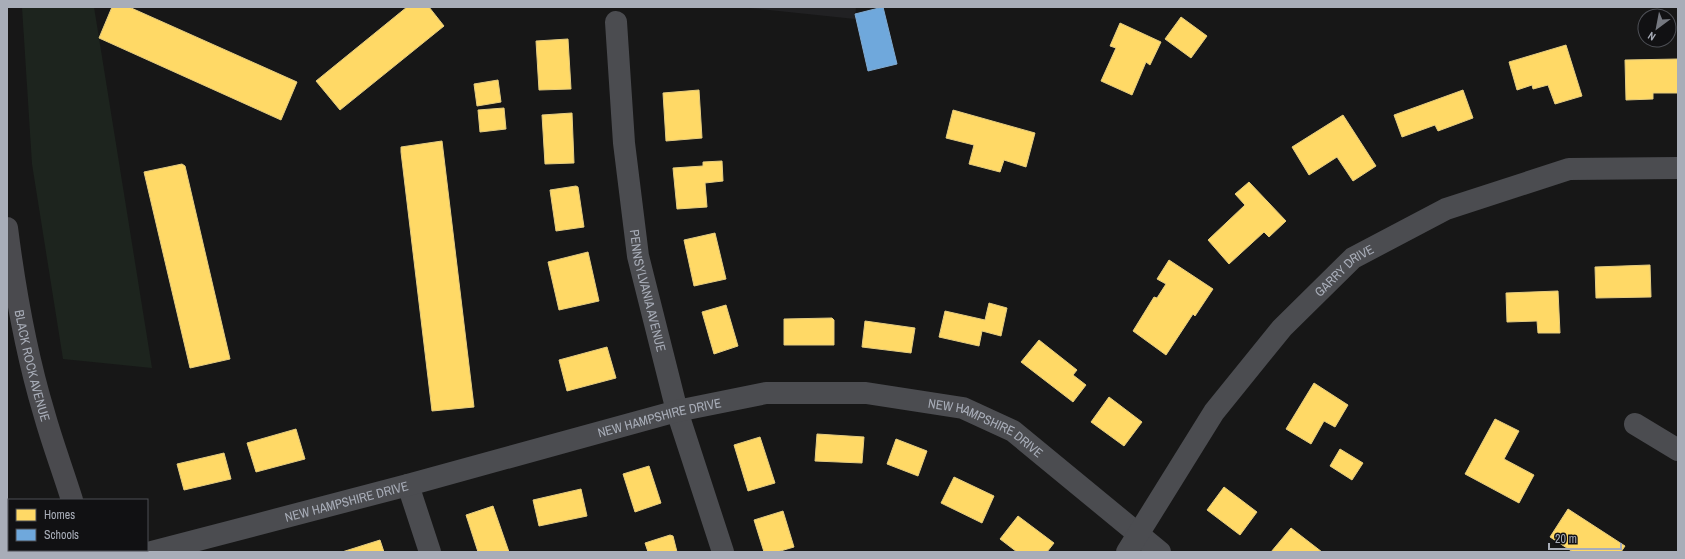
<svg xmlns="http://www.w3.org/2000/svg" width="1685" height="559" font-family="'Archivo Narrow',sans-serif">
<rect width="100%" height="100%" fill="#171717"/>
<path fill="#212123" d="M 740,7 L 856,7 L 855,19 Z"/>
<path fill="#1d241e" d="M 22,7 L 94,7 L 152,368 L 63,359 L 32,164 Z"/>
<g fill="#ffd966" stroke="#e5cc7f">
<path d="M 112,7 L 129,7 L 297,82 L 281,120 L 99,38 Z"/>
<path d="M 407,7 L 429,7 L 444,26 L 340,110 L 316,81 Z"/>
<path d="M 1181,17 L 1207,36 L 1191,58 L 1165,39 Z"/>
<path d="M 1120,23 L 1161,42 L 1150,65 L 1146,62 L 1132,95 L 1101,81 L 1116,48 L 1110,46 Z"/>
<path d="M 568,39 L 571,89 L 539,90 L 536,41 Z"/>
<path d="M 1566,45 L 1582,96 L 1555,104 L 1548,85 L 1533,89 L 1532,85 L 1517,90 L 1509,62 Z"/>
<path d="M 1678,59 L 1678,93 L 1653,93 L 1653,99 L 1626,100 L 1625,60 Z"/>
<path d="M 498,80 L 501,102 L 477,106 L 474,84 Z"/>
<path d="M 699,90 L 702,138 L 666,141 L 663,93 Z"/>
<path d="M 1463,90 L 1473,118 L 1438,131 L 1435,125 L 1402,137 L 1394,115 Z"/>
<path d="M 504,108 L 506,129 L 480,132 L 478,110 Z"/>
<path d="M 953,110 L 1035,133 L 1026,167 L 1004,160 L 1000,172 L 969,164 L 974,145 L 946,138 Z"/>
<path d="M 572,113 L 574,163 L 545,164 L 542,115 Z"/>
<path d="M 1343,115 L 1376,166 L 1353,181 L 1337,157 L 1309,175 L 1292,147 Z"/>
<path d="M 442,141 L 474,407 L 432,411 L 401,152 L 401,147 Z"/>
<path d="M 722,161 L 723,181 L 705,183 L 707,207 L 677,209 L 673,168 L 703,166 L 703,162 Z"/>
<path d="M 182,164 L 185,166 L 230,359 L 190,368 L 144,172 Z"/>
<path d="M 1249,182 L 1286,221 L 1269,237 L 1264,232 L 1229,264 L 1208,240 L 1245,205 L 1235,194 Z"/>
<path d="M 576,186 L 578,187 L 584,227 L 556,231 L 550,190 Z"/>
<path d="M 715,233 L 726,279 L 694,286 L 684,240 Z"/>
<path d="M 588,252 L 599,301 L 559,310 L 548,262 Z"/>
<path d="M 1169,260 L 1213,289 L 1195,316 L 1193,314 L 1166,355 L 1133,331 L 1154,297 L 1157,298 L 1166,284 L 1157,279 Z"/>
<path d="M 1650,265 L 1651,297 L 1596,298 L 1595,267 Z"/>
<path d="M 1558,291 L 1560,333 L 1538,333 L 1537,321 L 1507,322 L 1506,293 Z"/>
<path d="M 989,303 L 1007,308 L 1001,336 L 982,331 L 979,346 L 939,337 L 945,311 L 985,320 Z"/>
<path d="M 726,305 L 738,346 L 714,354 L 702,312 Z"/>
<path d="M 832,318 L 834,320 L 834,345 L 784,345 L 784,319 Z"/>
<path d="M 865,321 L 915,328 L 911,353 L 862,347 Z"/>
<path d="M 1039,340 L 1077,370 L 1073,375 L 1086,385 L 1073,402 L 1021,362 Z"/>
<path d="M 607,347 L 616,378 L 567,391 L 559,360 Z"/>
<path d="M 1314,383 L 1348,405 L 1335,427 L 1324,421 L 1311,444 L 1286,429 Z"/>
<path d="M 1109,397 L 1142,422 L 1124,446 L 1091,422 Z"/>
<path d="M 1495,419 L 1519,431 L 1504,459 L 1534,475 L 1519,503 L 1465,474 Z"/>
<path d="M 296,429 L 305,459 L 256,472 L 247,443 Z"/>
<path d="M 817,434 L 864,437 L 862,463 L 815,461 Z"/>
<path d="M 760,437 L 775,483 L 748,491 L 734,445 Z"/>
<path d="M 896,439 L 927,451 L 918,476 L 887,464 Z"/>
<path d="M 1340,449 L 1363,463 L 1352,480 L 1330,466 Z"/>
<path d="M 224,453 L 231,479 L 184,490 L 177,464 Z"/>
<path d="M 649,466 L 661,503 L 635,512 L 623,474 Z"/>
<path d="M 954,477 L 994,496 L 982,523 L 941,503 Z"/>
<path d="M 1224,487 L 1257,512 L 1240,535 L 1207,510 Z"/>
<path d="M 581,489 L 587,516 L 539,526 L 533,500 Z"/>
<path d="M 493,506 L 509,552 L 478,552 L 466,515 Z"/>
<path d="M 1568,509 L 1625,546 L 1621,552 L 1573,552 L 1550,537 Z"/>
<path d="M 783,511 L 794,547 L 777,552 L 764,552 L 754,520 Z"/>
<path d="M 1018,516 L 1054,543 L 1047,552 L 1017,552 L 1000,539 Z"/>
<path d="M 1291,528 L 1322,552 L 1271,552 Z"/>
<path d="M 670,535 L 673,536 L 677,552 L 648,552 L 645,543 Z"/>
<path d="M 380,540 L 384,552 L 342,552 Z"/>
</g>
<path fill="#6fa8dc" stroke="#80aad1" d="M 883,7 L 897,64 L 868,71 L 855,14 Z"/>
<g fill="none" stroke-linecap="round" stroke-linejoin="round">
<g stroke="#4b4c50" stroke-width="22">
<path id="s1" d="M 616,22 L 624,143 L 638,256 L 677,411 L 723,552"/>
<path d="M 1635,424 L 1678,450"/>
<path d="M 408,485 L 430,552"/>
<path id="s2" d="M 152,552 L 408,485 L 677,411 L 766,393 L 866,393 L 963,408 L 1013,431 L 1160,552"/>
<path id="s3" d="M 1127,552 L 1214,412 L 1282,328 L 1353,258 L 1446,209 L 1569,169 L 1678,168"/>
</g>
<g stroke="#4a4a4e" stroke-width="22">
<path id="s4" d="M 7,228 C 15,291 26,353 44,413 C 52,442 63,471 72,500"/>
<path d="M 91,550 L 91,552"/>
</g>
</g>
<g text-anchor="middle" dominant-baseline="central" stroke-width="4" stroke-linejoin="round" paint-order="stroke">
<g font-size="13" fill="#a8adb8" stroke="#111113">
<text stroke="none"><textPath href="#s3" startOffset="358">GARRY DRIVE</textPath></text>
<text stroke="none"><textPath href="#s1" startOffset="271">PENNSYLVANIA AVENUE</textPath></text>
<text stroke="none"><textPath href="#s4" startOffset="140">BLACK ROCK AVENUE</textPath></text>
<text stroke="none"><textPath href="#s2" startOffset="525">NEW HAMPSHIRE DRIVE</textPath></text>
<text stroke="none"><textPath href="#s2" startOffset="861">NEW HAMPSHIRE DRIVE</textPath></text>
<text stroke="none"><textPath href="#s2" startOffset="201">NEW HAMPSHIRE DRIVE</textPath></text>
</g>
</g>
<rect width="1685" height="559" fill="none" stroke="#a8adb8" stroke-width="16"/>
<rect x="8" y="499" width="140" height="52" fill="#111113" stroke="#4d4f55"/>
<rect x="16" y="509" width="20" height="12" fill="#ffd966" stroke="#4d4f55"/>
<text x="44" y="519" font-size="12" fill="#a8adb8">Homes</text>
<rect x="16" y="529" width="20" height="12" fill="#6fa8dc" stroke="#4d4f55"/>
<text x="44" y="539" font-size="12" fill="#a8adb8">Schools</text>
<g transform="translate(1657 28) rotate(212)"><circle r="19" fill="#111113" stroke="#4d4f55"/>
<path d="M0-3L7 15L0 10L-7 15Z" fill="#757880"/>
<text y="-6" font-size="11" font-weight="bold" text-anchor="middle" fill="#a8adb8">N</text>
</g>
<path d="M1549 543v6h72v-6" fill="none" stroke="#a8adb8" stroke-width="2"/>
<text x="1555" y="543" font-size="12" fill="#a8adb8" stroke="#111113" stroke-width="3" paint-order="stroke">20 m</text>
</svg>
